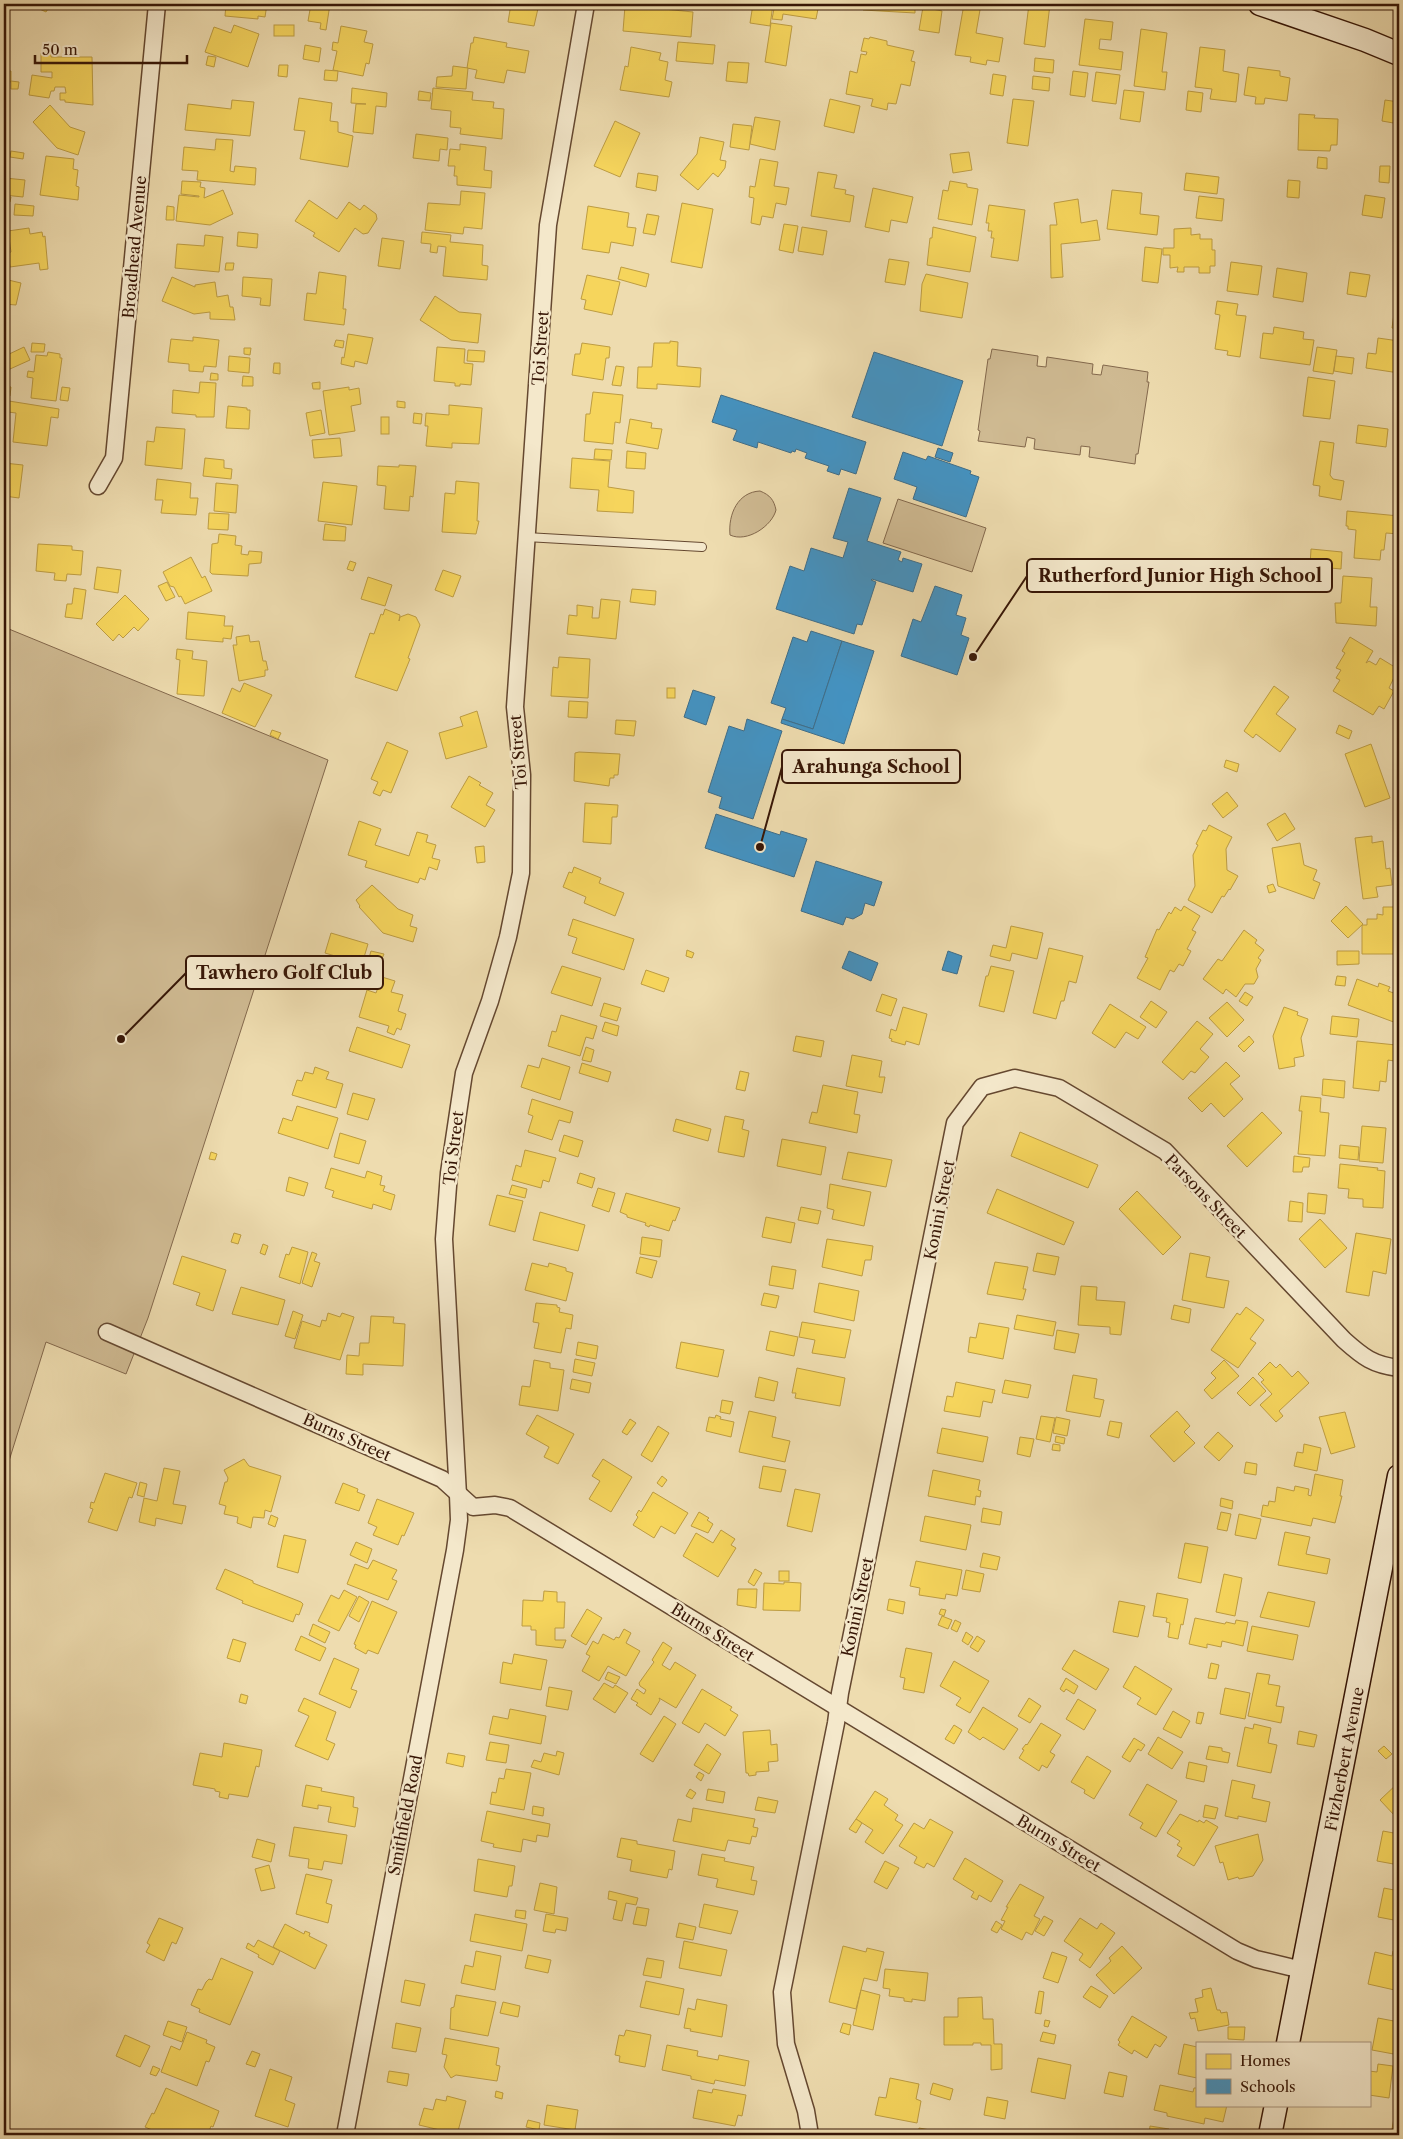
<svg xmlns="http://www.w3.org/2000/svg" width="1403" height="2139" font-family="'Libre Caslon Text',serif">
<rect width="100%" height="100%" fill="#eedcaf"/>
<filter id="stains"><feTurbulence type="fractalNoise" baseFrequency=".004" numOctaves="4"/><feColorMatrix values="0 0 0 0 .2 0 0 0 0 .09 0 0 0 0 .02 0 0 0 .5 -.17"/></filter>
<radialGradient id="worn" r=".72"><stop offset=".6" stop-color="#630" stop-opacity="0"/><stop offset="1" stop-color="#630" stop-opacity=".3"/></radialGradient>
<g fill="#cfba92" stroke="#83684c">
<path d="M 992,349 L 1038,356 L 1037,366 L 1046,367 L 1047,357 L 1093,364 L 1092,374 L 1101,375 L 1103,365 L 1148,372 L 1147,382 L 1149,382 L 1138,454 L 1136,454 L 1135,464 L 1089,457 L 1090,447 L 1081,446 L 1080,455 L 1034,449 L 1035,439 L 1027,437 L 1025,447 L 978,441 L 980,431 L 978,430 L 988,359 L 990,359 Z"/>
<path d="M 760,491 C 770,495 774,500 776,510 C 772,526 747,543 730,535 C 728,514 738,492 760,491 Z"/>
<path d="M 898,499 L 986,528 L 972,572 L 883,543 Z"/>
<path d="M 4,627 L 328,760 L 148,1318 L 126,1374 L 46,1342 L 4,1477 Z"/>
</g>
<g fill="#f6d55c" stroke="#bd9c42">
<path d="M 29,4 L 51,4 L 46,12 Z"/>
<path d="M 226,4 L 267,4 L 265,17 L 258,16 L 258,19 L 225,16 Z"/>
<path d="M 311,4 L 330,4 L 326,30 L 320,29 L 321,23 L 308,21 Z"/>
<path d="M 427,4 L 460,4 L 459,7 L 444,4 L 443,7 Z"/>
<path d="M 511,4 L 539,4 L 534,26 L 508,22 Z"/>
<path d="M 629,4 L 654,4 L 654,8 L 693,12 L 691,37 L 623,31 L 625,6 L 629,6 Z"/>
<path d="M 753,4 L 773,4 L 770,26 L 750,23 Z"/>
<path d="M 775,4 L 819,4 L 816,19 L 783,14 L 782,20 L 772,19 Z"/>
<path d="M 864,4 L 915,4 L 915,13 L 863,10 Z"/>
<path d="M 964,4 L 981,4 L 976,33 L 1003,38 L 999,62 L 987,60 L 986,65 L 970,62 L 971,57 L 955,55 Z"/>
<path d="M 1029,4 L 1050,4 L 1045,47 L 1024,44 Z"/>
<path d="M 923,7 L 942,11 L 939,33 L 919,30 Z"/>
<path d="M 1085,19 L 1113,22 L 1111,40 L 1100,39 L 1099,49 L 1123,52 L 1121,70 L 1079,65 Z"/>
<path d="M 771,23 L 792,26 L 786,66 L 765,62 Z"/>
<path d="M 234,25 L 259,34 L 248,67 L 205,52 L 214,27 L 231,33 Z"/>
<rect x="274" y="25" width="20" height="11"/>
<path d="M 341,26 L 367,31 L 364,42 L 373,44 L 369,64 L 366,63 L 363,76 L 333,70 L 337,51 L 332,50 L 333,42 L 338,43 Z"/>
<path d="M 1141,29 L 1167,33 L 1162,72 L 1167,72 L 1165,90 L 1134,86 Z"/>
<path d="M 474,37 L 507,43 L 506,47 L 529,51 L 525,73 L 507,70 L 504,83 L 475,78 L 477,70 L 467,68 L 471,43 L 473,43 Z"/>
<path d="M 870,37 L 887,41 L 887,45 L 914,51 L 911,61 L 915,62 L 910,86 L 901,84 L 896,104 L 888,103 L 887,110 L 871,106 L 873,99 L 846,94 L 850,71 L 857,73 L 861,54 L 866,55 L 867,52 L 861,51 L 864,38 L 869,39 Z"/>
<path d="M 678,42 L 715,45 L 713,64 L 676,61 Z"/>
<path d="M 305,45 L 321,48 L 319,62 L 303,59 Z"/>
<path d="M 631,47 L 661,53 L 659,60 L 668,62 L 665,80 L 672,82 L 669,97 L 620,90 L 625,66 L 628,67 Z"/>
<path d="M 1200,47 L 1225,50 L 1223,71 L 1239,74 L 1236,102 L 1210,99 L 1212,89 L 1195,87 Z"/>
<path d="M 41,53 L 51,53 L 51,57 L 92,57 L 93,105 L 65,102 L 65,100 L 60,100 L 60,93 L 66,93 L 65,87 L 55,87 L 54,91 L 51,91 L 49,98 L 29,95 L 32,75 L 52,78 L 52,72 L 41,72 Z"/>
<path d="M 208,56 L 216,57 L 214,67 L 206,65 Z"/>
<path d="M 1035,58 L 1054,60 L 1053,73 L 1034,71 Z"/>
<path d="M 728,62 L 749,63 L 747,83 L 726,81 Z"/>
<path d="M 279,65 L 288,65 L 287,77 L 278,76 Z"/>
<path d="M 453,66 L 468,68 L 466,89 L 436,87 L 437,77 L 452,76 Z"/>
<path d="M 1248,67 L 1280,71 L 1280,76 L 1290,78 L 1287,101 L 1265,98 L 1264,104 L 1255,104 L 1256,97 L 1244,95 Z"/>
<path d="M 325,70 L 338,71 L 337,81 L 324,80 Z"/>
<path d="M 5,71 L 11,71 L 11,82 L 4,81 Z"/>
<path d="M 1073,71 L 1088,73 L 1085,97 L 1070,95 Z"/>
<path d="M 1096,72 L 1120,75 L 1116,104 L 1092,101 Z"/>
<path d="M 993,74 L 1006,76 L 1003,96 L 990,94 Z"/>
<path d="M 1033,76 L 1050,78 L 1049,91 L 1032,89 Z"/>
<path d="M 11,81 L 19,82 L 18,89 L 11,89 Z"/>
<path d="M 352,88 L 387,93 L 386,107 L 376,106 L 373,134 L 353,132 L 356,104 L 366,104 L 351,103 Z"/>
<path d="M 433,88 L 473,92 L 472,100 L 494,102 L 493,108 L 504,109 L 502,139 L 460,134 L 461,128 L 450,127 L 451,111 L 431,109 Z"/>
<path d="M 1124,90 L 1144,92 L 1140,122 L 1120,119 Z"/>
<path d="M 419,91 L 431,93 L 430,101 L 418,100 Z"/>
<path d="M 1188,91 L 1203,93 L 1201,112 L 1186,110 Z"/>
<path d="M 299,98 L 332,103 L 330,121 L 338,122 L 338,132 L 353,136 L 348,167 L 300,159 L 305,131 L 294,130 Z"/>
<path d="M 830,99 L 860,106 L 854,133 L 824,126 Z"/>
<path d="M 1013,99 L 1034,101 L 1028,146 L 1007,143 Z"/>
<path d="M 232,100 L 254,102 L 250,136 L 185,130 L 188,104 L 231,109 Z"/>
<path d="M 1385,100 L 1399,102 L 1399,124 L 1382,121 Z"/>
<path d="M 50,105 L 70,127 L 85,132 L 78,155 L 57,148 L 33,122 Z"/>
<path d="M 1299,114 L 1315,115 L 1314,118 L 1338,119 L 1337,145 L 1331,145 L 1330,151 L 1298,150 Z"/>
<path d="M 755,117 L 780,121 L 775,150 L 750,144 Z"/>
<path d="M 615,121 L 640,133 L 620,177 L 594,166 Z"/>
<path d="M 733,124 L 752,126 L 749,150 L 730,147 Z"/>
<path d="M 416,134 L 448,138 L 447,150 L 440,149 L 439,161 L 413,158 Z"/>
<path d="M 700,137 L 724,142 L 720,160 L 726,161 L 725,168 L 718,177 L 713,173 L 698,190 L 680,175 L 697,154 Z"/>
<path d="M 216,139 L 233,140 L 230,171 L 234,172 L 235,166 L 256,168 L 255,185 L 197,180 L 198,171 L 182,170 L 184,147 L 215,150 Z"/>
<path d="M 460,144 L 486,147 L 484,170 L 492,171 L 491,188 L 457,185 L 457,176 L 454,176 L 455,166 L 448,166 L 450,149 L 460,150 Z"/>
<path d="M 11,151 L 24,153 L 23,159 L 10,157 Z"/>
<path d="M 969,152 L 972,170 L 953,173 L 950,154 Z"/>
<path d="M 46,156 L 74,159 L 73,169 L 78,170 L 76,186 L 79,187 L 78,200 L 40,195 Z"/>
<path d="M 1318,157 L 1327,158 L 1327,169 L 1317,168 Z"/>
<path d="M 760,159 L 778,162 L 774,186 L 789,188 L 786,205 L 776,203 L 773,218 L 762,216 L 760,225 L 751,223 L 754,198 L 749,197 L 750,186 L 755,187 Z"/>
<path d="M 1380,166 L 1390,166 L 1389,183 L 1379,182 Z"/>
<path d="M 818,172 L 837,175 L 834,188 L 846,190 L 845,194 L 854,196 L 850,222 L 811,216 Z"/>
<path d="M 638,173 L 658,176 L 656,191 L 636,187 Z"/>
<path d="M 1186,173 L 1219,177 L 1217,194 L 1184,190 Z"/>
<path d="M 5,178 L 25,180 L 23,197 L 4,195 Z"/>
<path d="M 1288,180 L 1300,181 L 1299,198 L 1287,197 Z"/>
<path d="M 182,181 L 201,182 L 200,187 L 205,188 L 204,198 L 223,190 L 233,214 L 210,225 L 176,221 L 179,195 L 199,197 L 199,196 L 181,194 Z"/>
<path d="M 950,181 L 967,184 L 967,187 L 978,189 L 972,225 L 938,219 L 943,190 L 948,191 Z"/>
<path d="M 873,188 L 913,197 L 907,223 L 891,220 L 889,232 L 865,227 Z"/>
<path d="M 1112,190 L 1142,193 L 1140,214 L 1159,216 L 1157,235 L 1107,229 Z"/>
<path d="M 461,191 L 485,193 L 482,229 L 464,227 L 463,234 L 425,230 L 428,203 L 460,205 Z"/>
<path d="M 1365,195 L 1385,198 L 1382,218 L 1362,215 Z"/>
<path d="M 5,196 L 11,197 L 10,202 L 5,201 Z"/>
<path d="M 1199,196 L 1224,199 L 1222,221 L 1196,218 Z"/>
<path d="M 1078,199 L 1081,223 L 1097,220 L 1100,240 L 1061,244 L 1063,277 L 1051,278 L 1050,225 L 1057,225 L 1054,203 Z"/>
<path d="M 309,200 L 337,219 L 349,202 L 360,210 L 364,205 L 376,214 L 377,219 L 368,233 L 363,234 L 355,228 L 339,252 L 313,236 L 315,233 L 295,221 Z"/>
<path d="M 682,203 L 713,209 L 702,268 L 671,262 Z"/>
<path d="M 15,204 L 34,206 L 33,216 L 14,215 Z"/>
<path d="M 989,205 L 1025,210 L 1018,261 L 991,257 L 994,238 L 991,238 L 992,231 L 988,231 L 989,223 L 986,223 Z"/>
<path d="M 167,206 L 174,207 L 174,220 L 166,220 Z"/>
<path d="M 588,206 L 629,213 L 627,227 L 636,228 L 633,246 L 611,242 L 609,253 L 582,249 Z"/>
<path d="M 647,214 L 659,216 L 655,235 L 643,233 Z"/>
<path d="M 784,224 L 798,226 L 793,253 L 779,250 Z"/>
<path d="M 802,227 L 827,231 L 823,255 L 798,251 Z"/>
<path d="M 933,227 L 976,237 L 970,272 L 927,265 L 930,238 L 932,238 Z"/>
<path d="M 29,228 L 30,234 L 42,232 L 43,237 L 45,236 L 48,269 L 40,270 L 39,263 L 10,267 L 8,253 L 11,252 L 8,231 Z"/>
<path d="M 1191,228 L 1191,235 L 1200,234 L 1200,239 L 1212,239 L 1212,250 L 1215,250 L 1215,266 L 1210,266 L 1210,273 L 1199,273 L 1199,267 L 1184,267 L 1184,272 L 1177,272 L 1178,267 L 1170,268 L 1170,255 L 1163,255 L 1163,248 L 1174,248 L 1174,229 Z"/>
<path d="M 238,232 L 258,234 L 257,248 L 237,246 Z"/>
<path d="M 422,232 L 451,235 L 450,242 L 483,245 L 482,265 L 488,266 L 487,280 L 443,276 L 446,247 L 438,246 L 437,253 L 430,252 L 431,244 L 421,243 Z"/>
<path d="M 205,235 L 223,237 L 219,272 L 175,268 L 177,244 L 204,246 Z"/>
<path d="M 382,238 L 404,241 L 400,269 L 378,266 Z"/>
<path d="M 4,241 L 7,241 L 9,250 L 4,251 Z"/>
<path d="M 1145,247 L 1162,249 L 1158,283 L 1142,281 Z"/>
<path d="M 889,259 L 909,262 L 905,285 L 885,282 Z"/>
<path d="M 1231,262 L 1262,266 L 1258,295 L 1227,291 Z"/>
<path d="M 226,263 L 234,263 L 233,270 L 225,270 Z"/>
<path d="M 621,267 L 649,274 L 646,287 L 618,279 Z"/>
<path d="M 1277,268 L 1307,273 L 1303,302 L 1273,297 Z"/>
<path d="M 319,272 L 346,276 L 343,309 L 346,309 L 344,325 L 304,320 L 307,293 L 316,294 Z"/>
<path d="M 1350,272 L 1370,275 L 1366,297 L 1347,294 Z"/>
<path d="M 926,274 L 968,283 L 962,318 L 920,311 L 922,284 Z"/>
<path d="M 587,275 L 620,282 L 612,315 L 584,309 L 586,300 L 581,299 Z"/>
<path d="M 172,277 L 195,287 L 195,285 L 215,282 L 217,297 L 228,295 L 230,307 L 233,307 L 235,320 L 210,319 L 210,312 L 194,314 L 162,301 Z"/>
<path d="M 243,277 L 272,279 L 270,306 L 260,305 L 261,298 L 242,296 Z"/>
<path d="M 4,279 L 21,283 L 16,305 L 4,304 Z"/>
<path d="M 1398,285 L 1399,285 L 1399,329 L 1392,328 Z"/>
<path d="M 435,296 L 459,312 L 481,314 L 478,343 L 451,340 L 420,320 Z"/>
<path d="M 1217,301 L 1238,304 L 1236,315 L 1246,316 L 1240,357 L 1227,355 L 1228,351 L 1215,349 L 1220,315 L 1215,314 Z"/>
<path d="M 1274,327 L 1304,332 L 1303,339 L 1314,340 L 1310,365 L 1260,358 L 1263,333 L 1273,334 Z"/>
<path d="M 348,334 L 373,338 L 367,364 L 355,361 L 354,367 L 341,364 L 342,357 L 344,358 Z"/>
<path d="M 193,337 L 219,340 L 216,367 L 204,366 L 203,372 L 189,371 L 189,364 L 168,362 L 171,339 L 193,341 Z"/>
<path d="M 1378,338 L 1399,341 L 1399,373 L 1366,368 L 1368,353 L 1376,354 Z"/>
<path d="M 336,340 L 344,341 L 343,348 L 334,346 Z"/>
<path d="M 670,341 L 678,342 L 677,366 L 701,368 L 700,387 L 657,384 L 657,389 L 637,388 L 638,367 L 652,367 L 654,343 L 670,343 Z"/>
<path d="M 32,343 L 45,344 L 44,352 L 31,352 Z"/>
<path d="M 582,343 L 610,347 L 609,358 L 606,358 L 603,380 L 572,375 L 575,354 L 580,354 Z"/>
<path d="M 24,347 L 30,360 L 10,369 L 5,356 Z"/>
<path d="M 437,347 L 465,349 L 464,363 L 473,364 L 471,385 L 460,384 L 460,386 L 455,386 L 455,383 L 434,381 Z"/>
<path d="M 1317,347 L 1337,350 L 1333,374 L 1313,371 Z"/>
<path d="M 244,348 L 251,348 L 250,355 L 244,354 Z"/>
<path d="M 468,350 L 485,351 L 484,362 L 467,361 Z"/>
<path d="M 48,352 L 60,354 L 60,358 L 62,358 L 56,401 L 31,398 L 33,378 L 27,377 L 28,371 L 34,372 L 36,355 L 47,356 Z"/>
<path d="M 229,356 L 250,358 L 249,373 L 228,371 Z"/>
<path d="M 1336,356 L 1354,358 L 1352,374 L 1334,371 Z"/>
<path d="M 274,363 L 280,363 L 280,374 L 273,373 Z"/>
<path d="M 616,366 L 624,367 L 621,386 L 612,385 Z"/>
<path d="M 211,373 L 218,374 L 218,380 L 210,380 Z"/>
<path d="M 243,376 L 253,377 L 253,386 L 242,386 Z"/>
<path d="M 1308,377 L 1335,381 L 1330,419 L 1303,416 Z"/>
<path d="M 200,382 L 216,383 L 214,417 L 196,417 L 196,415 L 172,413 L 173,390 L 199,393 Z"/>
<path d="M 320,382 L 320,389 L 313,389 L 312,383 Z"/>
<path d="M 4,386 L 11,387 L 10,396 L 4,396 Z"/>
<path d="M 62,387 L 70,388 L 68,401 L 60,400 Z"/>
<path d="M 349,387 L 349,390 L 359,388 L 361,404 L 351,406 L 355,431 L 329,435 L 323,391 Z"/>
<path d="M 593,392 L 623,395 L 620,423 L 615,422 L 613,444 L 584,441 L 586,414 L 590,414 Z"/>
<path d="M 4,401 L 8,401 L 7,411 L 4,411 Z"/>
<path d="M 9,401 L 59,409 L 58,418 L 51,417 L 47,446 L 13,442 L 16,413 L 8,412 Z"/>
<path d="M 397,401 L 405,402 L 405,408 L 397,407 Z"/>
<path d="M 1399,404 L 1399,438 L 1395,438 Z"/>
<path d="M 449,405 L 482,408 L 479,444 L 452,443 L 452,448 L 426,446 L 428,426 L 425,426 L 426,413 L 449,415 Z"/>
<path d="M 228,406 L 247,408 L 247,410 L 250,410 L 249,429 L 226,428 Z"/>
<path d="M 321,410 L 325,433 L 310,436 L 306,413 Z"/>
<path d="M 414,413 L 422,414 L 421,424 L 413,423 Z"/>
<rect x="381" y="417" width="8" height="17"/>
<path d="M 630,419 L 652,423 L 651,428 L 662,429 L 658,449 L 626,443 Z"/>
<path d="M 1358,425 L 1388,429 L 1386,447 L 1356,443 Z"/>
<path d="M 156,427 L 185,429 L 182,469 L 145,465 L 147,441 L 154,442 Z"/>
<path d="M 340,438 L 342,456 L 314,458 L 312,440 Z"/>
<path d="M 1320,441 L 1334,443 L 1330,475 L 1333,479 L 1344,481 L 1341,500 L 1319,496 L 1320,486 L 1313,485 Z"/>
<path d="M 595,449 L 612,450 L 611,460 L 594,459 Z"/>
<path d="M 627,451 L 646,453 L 645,469 L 626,468 Z"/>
<path d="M 205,458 L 224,460 L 224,468 L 232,469 L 231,479 L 203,476 Z"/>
<path d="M 572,458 L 610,461 L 608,487 L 634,491 L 633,513 L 597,511 L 599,490 L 570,488 Z"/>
<path d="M 4,463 L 23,465 L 19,498 L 4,496 Z"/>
<path d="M 399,465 L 416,466 L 413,497 L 410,496 L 409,511 L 384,509 L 386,486 L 377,485 L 378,466 L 399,467 Z"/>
<path d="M 157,479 L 191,483 L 190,498 L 198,498 L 196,515 L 161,513 L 163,500 L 155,500 Z"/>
<path d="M 456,481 L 479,483 L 477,521 L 479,521 L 476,534 L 442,532 L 445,493 L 455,494 Z"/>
<path d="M 323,482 L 357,486 L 352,525 L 318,521 Z"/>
<path d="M 216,483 L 238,485 L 236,513 L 214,511 Z"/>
<path d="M 1347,511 L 1399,516 L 1399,534 L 1386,533 L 1384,550 L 1381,550 L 1380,560 L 1354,558 L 1356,530 L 1348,529 L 1348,526 L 1346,526 Z"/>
<path d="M 209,513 L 229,514 L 228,530 L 208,529 Z"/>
<path d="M 325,524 L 346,527 L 345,541 L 323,540 Z"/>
<path d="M 219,534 L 236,536 L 235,545 L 242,546 L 241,554 L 248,555 L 249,551 L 262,552 L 261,563 L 249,564 L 248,576 L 212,574 L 210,572 L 212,544 L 218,543 Z"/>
<path d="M 38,544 L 72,546 L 72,550 L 83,551 L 81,575 L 67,574 L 66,581 L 54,580 L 55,573 L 36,571 Z"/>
<path d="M 1311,549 L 1342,552 L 1341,569 L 1310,566 Z"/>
<path d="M 191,557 L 202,578 L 205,576 L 212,591 L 185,604 L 181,596 L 179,597 L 174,587 L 170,586 L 163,572 Z"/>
<path d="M 350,561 L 356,563 L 353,571 L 347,569 Z"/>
<path d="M 97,567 L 121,570 L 118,593 L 94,589 Z"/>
<path d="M 443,570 L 461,576 L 453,597 L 435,590 Z"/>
<path d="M 1343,576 L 1372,578 L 1370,607 L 1377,607 L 1376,626 L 1336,623 L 1335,603 L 1341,603 Z"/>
<path d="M 368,577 L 392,585 L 385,606 L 361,599 Z"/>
<path d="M 167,582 L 175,597 L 166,601 L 158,586 Z"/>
<path d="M 74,588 L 86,590 L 82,619 L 65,617 L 67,604 L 72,604 Z"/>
<path d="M 632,589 L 656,591 L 655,605 L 630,602 Z"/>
<path d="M 125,595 L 149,619 L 138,631 L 134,627 L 123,638 L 119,634 L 113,641 L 96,624 Z"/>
<path d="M 601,599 L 620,601 L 616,639 L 567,634 L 569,615 L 577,616 L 577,605 L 593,607 L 592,618 L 599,618 Z"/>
<path d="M 385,609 L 400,615 L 399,621 L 400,617 L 408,614 L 416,617 L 420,625 L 408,658 L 410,659 L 397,691 L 355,677 L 370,633 L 374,634 L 381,614 L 383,615 Z"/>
<path d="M 188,612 L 225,616 L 224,626 L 233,626 L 231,639 L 223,638 L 223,642 L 186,639 Z"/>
<path d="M 249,635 L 250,642 L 259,641 L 263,661 L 266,661 L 268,670 L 265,670 L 265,676 L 239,681 L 233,645 L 237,645 L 236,637 Z"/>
<path d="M 1350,637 L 1373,651 L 1366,663 L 1369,661 L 1376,665 L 1380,658 L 1398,669 L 1389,688 L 1394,691 L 1384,709 L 1379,706 L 1373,715 L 1333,691 L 1340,680 L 1336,678 L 1341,670 L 1336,668 L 1345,653 L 1342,651 Z"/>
<path d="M 177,649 L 193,651 L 192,659 L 207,661 L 204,696 L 177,694 L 180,660 L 176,659 Z"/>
<path d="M 559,657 L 590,659 L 588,698 L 551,696 L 553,667 L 558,668 Z"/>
<path d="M 244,683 L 272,695 L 255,727 L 222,713 L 232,688 L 240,692 Z"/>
<path d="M 1274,686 L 1289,697 L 1276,714 L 1296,729 L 1280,752 L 1256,734 L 1253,738 L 1244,731 Z"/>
<rect x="667" y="688" width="8" height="10"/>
<path d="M 569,701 L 588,702 L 587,718 L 568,717 Z"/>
<path d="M 477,711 L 487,747 L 446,759 L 439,733 L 463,726 L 460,717 Z"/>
<path d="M 616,720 L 636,721 L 634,736 L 615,734 Z"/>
<path d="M 1339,725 L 1352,731 L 1349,739 L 1336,733 Z"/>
<path d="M 272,730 L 281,733 L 278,739 L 270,735 Z"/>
<path d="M 387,742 L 408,751 L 391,793 L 383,790 L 380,796 L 373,793 L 378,782 L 371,779 Z"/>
<path d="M 1371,744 L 1390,798 L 1365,807 L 1345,754 Z"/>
<path d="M 579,752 L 620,754 L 618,775 L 614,775 L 614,778 L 610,778 L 609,786 L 574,781 L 575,753 Z"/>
<path d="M 1226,760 L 1239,764 L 1237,772 L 1224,767 Z"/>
<path d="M 469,776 L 481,783 L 479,785 L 493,793 L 486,805 L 495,810 L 485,827 L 451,807 Z"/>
<path d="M 1227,792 L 1238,806 L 1223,818 L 1212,804 Z"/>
<path d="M 585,803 L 618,805 L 617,817 L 612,817 L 611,844 L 583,842 Z"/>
<path d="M 1285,813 L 1295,829 L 1277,841 L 1267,824 Z"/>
<path d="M 359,821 L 381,829 L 375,845 L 409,856 L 417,832 L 428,835 L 426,842 L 436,845 L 432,858 L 440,860 L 437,870 L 429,867 L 425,880 L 420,878 L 418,883 L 365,867 L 367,861 L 348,855 Z"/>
<path d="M 1209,825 L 1232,837 L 1226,849 L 1227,870 L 1238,876 L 1230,890 L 1229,889 L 1224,897 L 1222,896 L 1212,913 L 1188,900 L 1195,886 L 1193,855 L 1198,845 L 1196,844 L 1203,830 L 1206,831 Z"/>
<path d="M 1372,836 L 1372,843 L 1383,841 L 1386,869 L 1390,868 L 1392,885 L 1376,887 L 1378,897 L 1363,899 L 1355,838 Z"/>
<path d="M 1300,843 L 1304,865 L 1317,870 L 1313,880 L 1320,883 L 1314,899 L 1278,886 L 1272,848 Z"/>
<path d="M 484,846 L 485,862 L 477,863 L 475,847 Z"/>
<path d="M 574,867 L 601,878 L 599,883 L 624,893 L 615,916 L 584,903 L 586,897 L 563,887 L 569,872 L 572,873 Z"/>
<path d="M 1273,884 L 1276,891 L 1269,893 L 1267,886 Z"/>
<path d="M 372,885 L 398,909 L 413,915 L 410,926 L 417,928 L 413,942 L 383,933 L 359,907 L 360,906 L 356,900 Z"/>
<path d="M 1184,906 L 1200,916 L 1192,930 L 1196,932 L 1187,949 L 1191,951 L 1183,966 L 1179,964 L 1174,972 L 1170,970 L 1160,990 L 1137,978 L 1148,958 L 1145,957 L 1157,929 L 1159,930 L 1169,912 L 1171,914 L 1175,907 L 1181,911 Z"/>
<path d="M 1346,906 L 1363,924 L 1348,938 L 1331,921 Z"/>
<path d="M 1383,907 L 1399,907 L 1397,954 L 1362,954 L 1362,925 L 1367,925 L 1367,919 L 1377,919 L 1377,914 L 1383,915 Z"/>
<path d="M 573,919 L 634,939 L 624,970 L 572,953 L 577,938 L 568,935 Z"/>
<path d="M 1011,926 L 1043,933 L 1037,959 L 1012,953 L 1010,961 L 990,956 L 993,945 L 1006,948 Z"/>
<path d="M 1244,930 L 1257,940 L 1255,943 L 1264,950 L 1258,958 L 1261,960 L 1256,969 L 1258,977 L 1254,984 L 1245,984 L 1236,997 L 1226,989 L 1223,994 L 1203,979 L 1218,959 L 1222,961 Z"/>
<path d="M 331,933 L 368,944 L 362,964 L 325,953 Z"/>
<path d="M 1049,948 L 1083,956 L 1076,983 L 1069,981 L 1064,1001 L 1061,1001 L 1056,1019 L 1033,1013 Z"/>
<path d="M 687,950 L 694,953 L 692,958 L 686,956 Z"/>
<path d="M 371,951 L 384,954 L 381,961 L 369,958 Z"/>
<path d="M 1337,951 L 1359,951 L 1359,964 L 1337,965 Z"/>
<path d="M 562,966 L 601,978 L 592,1006 L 551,993 Z"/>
<path d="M 991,966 L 1014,971 L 1004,1012 L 979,1006 L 986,976 L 988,976 Z"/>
<path d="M 646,970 L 669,978 L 664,992 L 641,984 Z"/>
<path d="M 1337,976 L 1346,977 L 1345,986 L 1335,985 Z"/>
<path d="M 382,977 L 395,981 L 391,992 L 403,995 L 398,1011 L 406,1014 L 401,1030 L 397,1028 L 394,1035 L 387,1032 L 389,1026 L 359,1017 L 367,990 L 376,993 Z"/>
<path d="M 1357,979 L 1378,987 L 1379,983 L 1390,987 L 1388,991 L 1399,995 L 1399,1024 L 1348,1005 Z"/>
<path d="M 1245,992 L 1253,997 L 1247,1006 L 1239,1001 Z"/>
<path d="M 882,994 L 897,999 L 891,1016 L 876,1011 Z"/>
<path d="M 1151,1001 L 1167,1012 L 1156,1028 L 1140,1017 Z"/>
<path d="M 1227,1002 L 1244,1020 L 1227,1037 L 1209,1018 Z"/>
<path d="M 604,1003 L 621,1008 L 617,1021 L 600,1016 Z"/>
<path d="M 1110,1004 L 1146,1027 L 1138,1039 L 1126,1032 L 1115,1048 L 1092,1033 Z"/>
<path d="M 903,1007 L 927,1014 L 919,1045 L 906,1041 L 905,1045 L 891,1041 L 892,1039 L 889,1038 L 891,1029 L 896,1031 Z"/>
<path d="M 1284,1007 L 1298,1012 L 1297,1015 L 1308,1019 L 1301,1038 L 1304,1056 L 1294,1058 L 1295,1066 L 1279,1069 L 1273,1036 Z"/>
<path d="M 561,1015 L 597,1026 L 593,1039 L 586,1037 L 580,1056 L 548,1046 L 552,1031 L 556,1032 Z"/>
<path d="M 1332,1016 L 1359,1019 L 1357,1037 L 1330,1034 Z"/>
<path d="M 1197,1021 L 1213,1034 L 1200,1049 L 1209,1057 L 1195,1073 L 1191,1071 L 1183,1080 L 1162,1062 Z"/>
<path d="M 605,1022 L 619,1026 L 617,1036 L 602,1031 Z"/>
<path d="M 357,1027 L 410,1045 L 402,1068 L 349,1051 Z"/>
<path d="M 796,1036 L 824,1041 L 821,1057 L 793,1051 Z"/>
<path d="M 1249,1036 L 1254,1042 L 1244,1052 L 1238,1046 Z"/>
<path d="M 1357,1041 L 1396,1045 L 1394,1061 L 1388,1060 L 1386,1082 L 1380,1081 L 1379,1091 L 1353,1088 Z"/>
<path d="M 586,1047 L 594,1050 L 591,1062 L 582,1060 Z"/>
<path d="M 852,1055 L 882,1061 L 879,1077 L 885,1077 L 882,1093 L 846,1086 Z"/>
<path d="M 542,1058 L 570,1067 L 560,1100 L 521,1087 L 528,1065 L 539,1068 Z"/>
<path d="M 1226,1062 L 1240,1076 L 1230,1084 L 1243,1099 L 1224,1117 L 1211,1103 L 1202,1112 L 1188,1098 Z"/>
<path d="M 582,1063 L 611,1072 L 608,1082 L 579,1073 Z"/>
<path d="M 315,1067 L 329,1072 L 326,1079 L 343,1084 L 336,1108 L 292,1095 L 297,1080 L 302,1081 L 305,1072 L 313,1074 Z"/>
<path d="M 740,1071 L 749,1073 L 745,1091 L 736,1089 Z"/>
<path d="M 1323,1079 L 1345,1081 L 1344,1098 L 1322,1095 Z"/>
<path d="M 823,1085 L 858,1092 L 854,1114 L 860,1115 L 857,1133 L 809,1123 L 812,1112 L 817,1113 Z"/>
<path d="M 353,1093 L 375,1099 L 368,1120 L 347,1114 Z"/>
<path d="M 1301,1096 L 1321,1098 L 1320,1112 L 1329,1113 L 1325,1156 L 1298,1154 L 1302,1111 L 1299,1111 Z"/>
<path d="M 532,1099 L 573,1112 L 570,1123 L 559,1120 L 552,1140 L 528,1132 L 533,1116 L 528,1114 Z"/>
<path d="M 297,1106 L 338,1118 L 328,1149 L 278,1133 L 283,1118 L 292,1121 Z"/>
<path d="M 1262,1112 L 1282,1133 L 1247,1167 L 1227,1146 Z"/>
<path d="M 725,1116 L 744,1120 L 742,1129 L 749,1131 L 744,1157 L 718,1152 Z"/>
<path d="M 676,1119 L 711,1129 L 708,1141 L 673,1131 Z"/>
<path d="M 1362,1126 L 1386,1128 L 1383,1163 L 1359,1161 Z"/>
<path d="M 1020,1132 L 1098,1165 L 1088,1188 L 1011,1156 Z"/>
<path d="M 340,1133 L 366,1141 L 359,1164 L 334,1157 Z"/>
<path d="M 564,1135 L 583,1141 L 578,1157 L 559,1151 Z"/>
<path d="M 782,1139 L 826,1147 L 821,1175 L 777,1166 Z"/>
<path d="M 1340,1145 L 1359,1147 L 1358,1160 L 1339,1158 Z"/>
<path d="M 525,1150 L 556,1158 L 549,1182 L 543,1180 L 541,1188 L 512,1180 L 516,1165 L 521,1167 Z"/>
<path d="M 211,1152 L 217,1154 L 215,1160 L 209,1159 Z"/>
<path d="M 848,1152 L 892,1160 L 886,1187 L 842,1179 Z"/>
<path d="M 1294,1156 L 1310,1158 L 1309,1167 L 1303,1167 L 1302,1172 L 1293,1172 Z"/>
<path d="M 1340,1164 L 1378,1168 L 1377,1170 L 1385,1171 L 1383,1208 L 1363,1207 L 1363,1199 L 1348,1198 L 1349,1189 L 1338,1188 Z"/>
<path d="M 331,1168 L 365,1178 L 367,1171 L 382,1176 L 380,1185 L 385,1186 L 383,1191 L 395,1195 L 391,1210 L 373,1204 L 372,1209 L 332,1197 L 334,1191 L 325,1188 Z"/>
<path d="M 580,1173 L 595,1178 L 592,1188 L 577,1183 Z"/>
<path d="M 289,1177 L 308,1183 L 304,1196 L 286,1191 Z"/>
<path d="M 830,1184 L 871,1192 L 864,1226 L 832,1219 L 834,1210 L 827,1208 Z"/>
<path d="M 512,1185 L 527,1189 L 525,1198 L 509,1194 Z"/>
<path d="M 598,1188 L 615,1193 L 609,1212 L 592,1206 Z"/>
<path d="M 997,1189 L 1074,1222 L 1064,1245 L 987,1213 Z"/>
<path d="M 1137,1191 L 1181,1237 L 1163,1255 L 1119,1209 Z"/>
<path d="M 626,1193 L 680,1208 L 675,1221 L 673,1220 L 669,1231 L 650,1225 L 649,1227 L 645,1225 L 646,1223 L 627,1217 L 627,1215 L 620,1212 Z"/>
<path d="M 1308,1193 L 1327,1195 L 1325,1214 L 1307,1212 Z"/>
<path d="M 497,1195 L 523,1201 L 515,1232 L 489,1225 Z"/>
<path d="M 1290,1201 L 1303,1203 L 1302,1222 L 1288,1221 Z"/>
<path d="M 801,1207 L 821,1211 L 818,1224 L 798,1220 Z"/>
<path d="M 540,1212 L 585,1225 L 578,1251 L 533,1240 Z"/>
<path d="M 766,1217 L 795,1223 L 791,1243 L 762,1237 Z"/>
<path d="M 1320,1219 L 1347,1248 L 1325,1268 L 1299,1239 Z"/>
<path d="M 234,1233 L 241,1235 L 238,1244 L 231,1242 Z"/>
<path d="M 1356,1233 L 1391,1239 L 1386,1274 L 1373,1271 L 1369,1296 L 1346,1292 Z"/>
<path d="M 642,1237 L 662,1240 L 660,1257 L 640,1254 Z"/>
<path d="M 827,1239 L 873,1246 L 871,1260 L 865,1260 L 862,1276 L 822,1267 Z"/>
<path d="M 263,1244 L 268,1246 L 265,1255 L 260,1253 Z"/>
<path d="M 292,1247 L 308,1252 L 300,1284 L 279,1277 L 286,1254 L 289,1255 Z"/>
<path d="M 312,1252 L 317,1254 L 314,1261 L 320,1263 L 312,1287 L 302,1283 Z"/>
<path d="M 1037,1253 L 1059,1257 L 1055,1275 L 1033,1271 Z"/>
<path d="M 1190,1253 L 1210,1257 L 1206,1277 L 1229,1281 L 1224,1308 L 1182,1300 Z"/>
<path d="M 182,1256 L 226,1270 L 213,1311 L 196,1305 L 200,1293 L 173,1284 Z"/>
<path d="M 640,1257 L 657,1261 L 652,1278 L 636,1273 Z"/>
<path d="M 995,1262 L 1028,1267 L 1023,1289 L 1026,1289 L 1023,1300 L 987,1294 Z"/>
<path d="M 532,1263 L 548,1267 L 549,1263 L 566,1268 L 566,1271 L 573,1273 L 566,1301 L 525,1290 Z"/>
<path d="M 772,1266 L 796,1270 L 793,1289 L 769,1285 Z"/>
<path d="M 819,1283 L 859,1291 L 854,1321 L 814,1312 Z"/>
<path d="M 1081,1286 L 1097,1287 L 1096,1300 L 1125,1302 L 1121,1335 L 1110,1334 L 1110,1327 L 1078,1325 Z"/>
<path d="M 241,1287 L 285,1300 L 278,1325 L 232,1314 Z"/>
<path d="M 764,1293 L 779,1296 L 776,1308 L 761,1305 Z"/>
<path d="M 536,1303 L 557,1305 L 557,1307 L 560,1308 L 559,1312 L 573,1315 L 571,1329 L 566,1328 L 561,1353 L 534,1348 L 539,1323 L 533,1322 Z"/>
<path d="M 1174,1305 L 1191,1309 L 1189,1323 L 1171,1319 Z"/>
<path d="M 1246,1307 L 1264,1320 L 1250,1339 L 1256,1343 L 1238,1368 L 1211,1350 L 1237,1313 L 1240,1315 Z"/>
<path d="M 293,1311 L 303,1315 L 295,1339 L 285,1336 Z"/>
<path d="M 328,1313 L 340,1317 L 342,1313 L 354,1317 L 340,1360 L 294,1348 L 302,1321 L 320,1327 L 322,1320 L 326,1321 Z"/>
<path d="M 1017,1315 L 1056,1322 L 1053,1336 L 1014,1329 Z"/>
<path d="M 371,1316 L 394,1317 L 393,1323 L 405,1324 L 403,1366 L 363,1364 L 363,1375 L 346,1374 L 347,1355 L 359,1356 L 360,1343 L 369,1343 Z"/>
<path d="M 802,1322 L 851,1330 L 845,1358 L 812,1353 L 815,1340 L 799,1337 Z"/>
<path d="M 979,1323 L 1009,1328 L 1003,1359 L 968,1352 L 970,1337 L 976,1338 Z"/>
<path d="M 1057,1330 L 1079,1334 L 1075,1353 L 1054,1349 Z"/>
<path d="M 770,1331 L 798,1337 L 794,1356 L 766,1350 Z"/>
<path d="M 578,1342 L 598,1346 L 596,1359 L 576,1355 Z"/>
<path d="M 681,1342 L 724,1350 L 718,1377 L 676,1368 Z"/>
<path d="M 575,1359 L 595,1363 L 592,1376 L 573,1372 Z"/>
<path d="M 534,1360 L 550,1363 L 550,1368 L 564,1370 L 558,1411 L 519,1405 L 522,1386 L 530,1387 Z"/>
<path d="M 1224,1360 L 1239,1376 L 1212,1399 L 1204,1390 L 1216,1378 L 1211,1373 Z"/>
<path d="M 1270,1362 L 1276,1368 L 1280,1364 L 1292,1377 L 1298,1371 L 1309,1383 L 1279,1411 L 1283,1416 L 1276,1422 L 1260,1405 L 1272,1394 L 1261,1382 L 1264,1380 L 1258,1374 Z"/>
<path d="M 797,1368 L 845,1378 L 840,1406 L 795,1398 L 796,1393 L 792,1393 Z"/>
<path d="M 1073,1375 L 1097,1379 L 1094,1398 L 1104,1400 L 1100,1417 L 1066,1411 Z"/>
<path d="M 759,1377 L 778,1382 L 774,1401 L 755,1397 Z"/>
<path d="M 1253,1377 L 1266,1391 L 1250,1406 L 1237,1393 Z"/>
<path d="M 572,1379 L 591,1383 L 589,1393 L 570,1389 Z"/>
<path d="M 1005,1380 L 1031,1385 L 1028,1398 L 1002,1393 Z"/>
<path d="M 956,1382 L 995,1390 L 992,1403 L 983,1401 L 980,1417 L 944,1411 L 947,1396 L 953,1397 Z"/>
<path d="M 722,1400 L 733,1402 L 730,1414 L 720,1412 Z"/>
<path d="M 749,1411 L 776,1417 L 772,1437 L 790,1441 L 785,1462 L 739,1452 Z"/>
<path d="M 1177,1411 L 1190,1426 L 1184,1432 L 1195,1443 L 1174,1462 L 1150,1436 Z"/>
<path d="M 1345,1412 L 1355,1447 L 1331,1454 L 1319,1417 Z"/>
<path d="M 537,1415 L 574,1434 L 558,1464 L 544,1457 L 549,1447 L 526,1434 Z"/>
<path d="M 716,1415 L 721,1417 L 720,1419 L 734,1422 L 731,1437 L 706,1431 L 709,1417 L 715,1418 Z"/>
<path d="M 1041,1416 L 1055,1418 L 1050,1442 L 1036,1439 Z"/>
<path d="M 1056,1417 L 1070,1420 L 1067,1436 L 1053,1433 Z"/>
<path d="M 630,1419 L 636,1423 L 627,1435 L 622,1432 Z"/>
<path d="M 1110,1421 L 1122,1423 L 1119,1438 L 1107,1435 Z"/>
<path d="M 658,1426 L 669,1433 L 652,1462 L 641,1455 Z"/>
<path d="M 942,1428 L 988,1437 L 983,1462 L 937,1453 Z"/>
<path d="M 1218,1432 L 1233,1446 L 1219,1461 L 1204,1447 Z"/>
<path d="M 1056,1436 L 1065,1438 L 1064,1444 L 1055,1442 Z"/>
<path d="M 1020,1437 L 1034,1439 L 1030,1457 L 1017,1454 Z"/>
<path d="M 1053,1444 L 1060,1445 L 1060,1451 L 1052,1450 Z"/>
<path d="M 1304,1444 L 1321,1448 L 1317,1471 L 1294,1466 L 1297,1452 L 1303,1453 Z"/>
<path d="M 244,1459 L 249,1466 L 281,1476 L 271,1512 L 265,1510 L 264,1518 L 253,1517 L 251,1528 L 237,1523 L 238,1517 L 224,1514 L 226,1506 L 219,1504 L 225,1482 L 227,1482 L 228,1478 L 224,1470 Z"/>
<path d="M 603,1459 L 632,1477 L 611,1512 L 589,1499 L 600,1481 L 592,1476 Z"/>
<path d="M 1246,1462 L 1257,1464 L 1256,1475 L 1244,1473 Z"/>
<path d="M 763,1466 L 786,1470 L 781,1492 L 759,1488 Z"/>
<path d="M 164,1468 L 180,1471 L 173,1504 L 186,1506 L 182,1524 L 156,1518 L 155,1526 L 139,1522 L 144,1498 L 157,1501 Z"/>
<path d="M 933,1470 L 980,1480 L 978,1490 L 981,1491 L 980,1497 L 976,1496 L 975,1505 L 928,1496 Z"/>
<path d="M 105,1473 L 137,1483 L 132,1498 L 129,1497 L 117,1531 L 88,1522 L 93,1509 L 90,1508 L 91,1502 L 94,1503 Z"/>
<path d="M 1315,1474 L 1343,1480 L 1340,1496 L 1342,1496 L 1335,1523 L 1313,1518 L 1311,1526 L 1261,1516 L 1263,1505 L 1268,1506 L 1269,1501 L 1275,1502 L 1277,1487 L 1294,1491 L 1295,1486 L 1309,1489 L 1308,1495 L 1311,1496 Z"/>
<path d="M 662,1476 L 667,1480 L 662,1487 L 657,1483 Z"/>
<path d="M 140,1482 L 147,1484 L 144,1497 L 137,1495 Z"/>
<path d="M 343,1483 L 358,1489 L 357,1492 L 365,1495 L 359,1511 L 335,1503 Z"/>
<path d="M 795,1489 L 820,1494 L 812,1532 L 787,1526 Z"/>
<path d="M 653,1492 L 688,1513 L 675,1534 L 661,1526 L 654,1538 L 633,1525 L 638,1517 L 636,1515 L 639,1510 L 641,1512 Z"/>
<path d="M 1221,1498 L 1233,1501 L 1232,1509 L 1220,1506 Z"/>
<path d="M 377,1499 L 414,1513 L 404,1536 L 402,1535 L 398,1545 L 373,1535 L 377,1527 L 368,1523 Z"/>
<path d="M 983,1508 L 1002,1512 L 1000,1525 L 981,1522 Z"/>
<path d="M 699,1512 L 709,1518 L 707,1520 L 713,1524 L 708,1533 L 691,1526 Z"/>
<path d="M 1221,1512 L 1231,1514 L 1227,1531 L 1217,1529 Z"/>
<path d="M 1239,1514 L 1261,1519 L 1256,1539 L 1235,1535 Z"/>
<path d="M 271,1515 L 278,1518 L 275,1527 L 268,1524 Z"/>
<path d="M 925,1516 L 971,1525 L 966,1550 L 920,1541 Z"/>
<path d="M 721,1530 L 735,1539 L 731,1545 L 736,1548 L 718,1577 L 683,1556 L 696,1533 L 713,1543 Z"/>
<path d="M 1285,1532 L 1310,1537 L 1306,1554 L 1330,1559 L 1327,1574 L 1278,1565 Z"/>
<path d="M 284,1535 L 306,1540 L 298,1573 L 277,1567 Z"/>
<path d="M 356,1542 L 372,1549 L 367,1563 L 350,1555 Z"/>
<path d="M 1185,1543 L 1208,1547 L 1201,1583 L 1178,1578 Z"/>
<path d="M 983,1553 L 1000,1557 L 997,1570 L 980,1567 Z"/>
<path d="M 373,1560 L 397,1570 L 392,1579 L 397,1581 L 388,1600 L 347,1584 L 355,1564 L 368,1569 Z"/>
<path d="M 916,1561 L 962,1570 L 957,1596 L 946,1594 L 945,1599 L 919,1595 L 920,1588 L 910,1586 Z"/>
<path d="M 225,1569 L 253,1581 L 253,1583 L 301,1602 L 303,1604 L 299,1615 L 296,1614 L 293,1622 L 242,1603 L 243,1601 L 216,1589 Z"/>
<path d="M 755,1569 L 762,1573 L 754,1586 L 748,1582 Z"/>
<path d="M 966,1570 L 984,1574 L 980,1592 L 962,1589 Z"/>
<rect x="779" y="1571" width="10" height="10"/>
<path d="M 1224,1574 L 1242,1578 L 1235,1616 L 1216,1612 Z"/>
<path d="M 784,1582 L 801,1583 L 800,1611 L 763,1610 L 764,1583 L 784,1584 Z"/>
<path d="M 738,1589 L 757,1589 L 756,1608 L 737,1605 Z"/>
<path d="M 344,1590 L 357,1597 L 339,1631 L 318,1621 L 331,1595 L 339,1599 Z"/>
<path d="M 544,1591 L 557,1592 L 557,1602 L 565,1602 L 564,1628 L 555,1628 L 555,1640 L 566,1640 L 563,1648 L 536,1645 L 536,1630 L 531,1630 L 531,1626 L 522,1626 L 523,1600 L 543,1601 Z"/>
<path d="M 1268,1592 L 1315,1602 L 1309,1627 L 1260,1617 Z"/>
<path d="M 1157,1593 L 1188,1599 L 1183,1625 L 1181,1624 L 1178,1639 L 1168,1637 L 1170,1623 L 1166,1622 L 1167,1618 L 1153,1616 Z"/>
<path d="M 359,1596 L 369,1602 L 359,1622 L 349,1616 Z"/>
<path d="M 889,1599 L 905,1602 L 903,1614 L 887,1610 Z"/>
<path d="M 372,1601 L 397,1612 L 378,1654 L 368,1650 L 366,1654 L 355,1648 L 356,1645 L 354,1644 Z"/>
<path d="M 1119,1601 L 1145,1606 L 1138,1637 L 1113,1632 Z"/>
<path d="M 587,1609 L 602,1618 L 586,1645 L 571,1636 Z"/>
<path d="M 941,1609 L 946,1610 L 944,1616 L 939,1614 Z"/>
<path d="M 942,1616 L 952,1620 L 948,1629 L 938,1625 Z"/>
<path d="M 1195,1618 L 1225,1624 L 1226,1622 L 1235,1624 L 1236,1620 L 1248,1622 L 1243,1646 L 1222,1641 L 1221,1647 L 1207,1644 L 1207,1648 L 1189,1644 Z"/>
<path d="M 955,1620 L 961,1623 L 957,1632 L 951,1629 Z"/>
<path d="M 313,1624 L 330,1632 L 325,1643 L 309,1635 Z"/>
<path d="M 1252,1626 L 1298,1635 L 1293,1660 L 1247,1651 Z"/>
<path d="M 624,1629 L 631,1633 L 626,1643 L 640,1651 L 626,1676 L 608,1666 L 599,1681 L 582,1671 L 590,1656 L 586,1654 L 593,1641 L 598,1644 L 603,1634 L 614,1640 L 616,1637 L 619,1638 Z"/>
<path d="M 966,1632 L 973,1637 L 968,1645 L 962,1641 Z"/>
<path d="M 301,1636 L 326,1648 L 320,1661 L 295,1650 Z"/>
<path d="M 977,1636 L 985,1641 L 978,1652 L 970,1647 Z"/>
<path d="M 233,1639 L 246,1643 L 240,1662 L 227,1658 Z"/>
<path d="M 663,1642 L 672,1648 L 662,1665 L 670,1670 L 675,1662 L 696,1675 L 676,1708 L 659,1698 L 660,1700 L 651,1715 L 636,1705 L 638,1703 L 631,1699 L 637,1689 L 644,1694 L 646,1690 L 640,1686 L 639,1683 L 654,1662 L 652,1660 Z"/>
<path d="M 906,1648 L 932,1653 L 924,1693 L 903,1689 L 905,1678 L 900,1677 Z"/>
<path d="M 1074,1650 L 1109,1669 L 1096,1690 L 1062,1669 Z"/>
<path d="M 514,1654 L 547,1660 L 541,1690 L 500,1683 L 503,1662 L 512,1664 Z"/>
<path d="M 334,1658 L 359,1669 L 351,1689 L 357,1691 L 350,1708 L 319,1694 Z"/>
<path d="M 954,1661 L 989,1681 L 970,1713 L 956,1705 L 961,1698 L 940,1686 Z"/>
<path d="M 1211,1663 L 1219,1665 L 1216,1679 L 1208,1678 Z"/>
<path d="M 1135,1666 L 1172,1689 L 1156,1715 L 1137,1704 L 1141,1698 L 1123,1687 Z"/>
<path d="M 608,1672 L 620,1677 L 616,1684 L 605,1679 Z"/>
<path d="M 1257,1673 L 1270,1675 L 1268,1684 L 1280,1686 L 1276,1706 L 1284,1707 L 1281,1723 L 1248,1716 Z"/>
<path d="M 1066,1678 L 1078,1686 L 1074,1694 L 1066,1689 L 1064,1692 L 1060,1689 Z"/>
<path d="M 604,1683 L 613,1688 L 615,1685 L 628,1693 L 615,1713 L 593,1699 Z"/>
<path d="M 549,1687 L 572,1691 L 568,1710 L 546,1706 Z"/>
<path d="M 1225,1688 L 1250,1693 L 1245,1719 L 1220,1714 Z"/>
<path d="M 702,1689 L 732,1707 L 730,1710 L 738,1715 L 725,1736 L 705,1723 L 699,1733 L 682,1723 Z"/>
<path d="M 241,1694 L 248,1696 L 246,1704 L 239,1702 Z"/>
<path d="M 304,1698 L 336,1712 L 326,1740 L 335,1744 L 328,1760 L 295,1746 L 309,1716 L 298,1711 Z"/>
<path d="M 1029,1698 L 1041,1706 L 1030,1723 L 1018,1716 Z"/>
<path d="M 1078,1699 L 1096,1710 L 1084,1730 L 1066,1719 Z"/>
<path d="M 983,1707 L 1018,1729 L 1004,1750 L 983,1737 L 980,1740 L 968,1732 Z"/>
<path d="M 510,1709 L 546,1716 L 541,1744 L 489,1734 L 493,1716 L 508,1719 Z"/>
<path d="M 1173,1711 L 1190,1721 L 1181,1738 L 1163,1729 Z"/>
<path d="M 1198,1712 L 1204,1713 L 1201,1724 L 1196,1723 Z"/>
<path d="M 664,1716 L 676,1724 L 653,1762 L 640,1754 Z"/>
<path d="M 1041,1723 L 1061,1735 L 1050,1752 L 1055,1755 L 1047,1768 L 1042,1765 L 1039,1771 L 1019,1758 L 1024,1750 L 1022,1749 L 1026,1744 L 1027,1745 Z"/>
<path d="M 1254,1724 L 1271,1728 L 1268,1743 L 1277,1745 L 1271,1773 L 1237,1766 L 1245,1727 L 1253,1729 Z"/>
<path d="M 954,1725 L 962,1730 L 954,1744 L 945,1739 Z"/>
<path d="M 770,1730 L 771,1745 L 777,1744 L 778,1761 L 768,1762 L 769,1771 L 756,1772 L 756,1775 L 749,1776 L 748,1773 L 746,1773 L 743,1732 Z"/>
<path d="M 1299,1731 L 1317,1735 L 1314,1747 L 1297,1744 Z"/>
<path d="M 1158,1737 L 1183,1752 L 1172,1769 L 1148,1754 Z"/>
<path d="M 1134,1738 L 1145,1745 L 1141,1751 L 1138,1749 L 1130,1762 L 1122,1757 Z"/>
<path d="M 490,1742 L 509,1745 L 506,1763 L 486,1760 Z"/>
<path d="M 224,1743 L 262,1750 L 259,1767 L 256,1766 L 248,1797 L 229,1794 L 228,1799 L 219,1797 L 220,1792 L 215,1791 L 215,1789 L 193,1785 L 200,1753 L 222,1757 Z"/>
<path d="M 707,1744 L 721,1754 L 709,1774 L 694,1765 Z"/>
<path d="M 1209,1746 L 1222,1748 L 1222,1751 L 1230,1753 L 1228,1763 L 1206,1759 Z"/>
<path d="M 1384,1746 L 1392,1754 L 1386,1759 L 1378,1751 Z"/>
<path d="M 557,1751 L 564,1753 L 559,1775 L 531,1767 L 534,1760 L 541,1762 L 544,1753 L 556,1756 Z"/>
<path d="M 448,1753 L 465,1756 L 463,1767 L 446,1763 Z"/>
<path d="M 1087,1756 L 1111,1771 L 1094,1799 L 1084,1793 L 1085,1790 L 1071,1782 Z"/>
<path d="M 1189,1762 L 1207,1766 L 1204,1782 L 1186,1778 Z"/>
<path d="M 506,1769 L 531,1773 L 524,1810 L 490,1804 L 492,1792 L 496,1793 L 499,1778 L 504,1779 Z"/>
<path d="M 699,1772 L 704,1775 L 701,1781 L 696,1777 Z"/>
<path d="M 1399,1774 L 1399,1813 L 1395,1816 L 1380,1800 L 1399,1782 L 1395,1779 Z"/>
<path d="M 1232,1780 L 1255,1785 L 1252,1798 L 1270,1802 L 1266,1822 L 1238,1816 L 1238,1819 L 1225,1816 Z"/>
<path d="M 1147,1784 L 1177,1801 L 1156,1837 L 1140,1828 L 1143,1823 L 1129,1815 Z"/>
<path d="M 306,1785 L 322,1788 L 321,1791 L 354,1797 L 353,1807 L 358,1808 L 355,1827 L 328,1822 L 331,1807 L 318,1805 L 318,1809 L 302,1806 Z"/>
<path d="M 690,1789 L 696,1793 L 692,1799 L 686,1796 Z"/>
<path d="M 708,1789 L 725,1792 L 723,1803 L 706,1800 Z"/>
<path d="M 875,1791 L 888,1799 L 884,1805 L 898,1815 L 895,1820 L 903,1825 L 883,1854 L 865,1842 L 873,1830 L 856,1819 Z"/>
<path d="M 758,1797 L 778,1801 L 775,1813 L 755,1810 Z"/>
<path d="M 1205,1805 L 1218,1808 L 1215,1819 L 1203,1817 Z"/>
<path d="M 533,1806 L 544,1808 L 543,1816 L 532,1814 Z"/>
<path d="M 693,1808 L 755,1819 L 753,1827 L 758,1828 L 756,1837 L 752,1836 L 750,1844 L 728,1840 L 725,1851 L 673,1841 L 678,1819 L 691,1822 Z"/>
<path d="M 487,1811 L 550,1824 L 548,1837 L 537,1835 L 536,1842 L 523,1839 L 521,1852 L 493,1847 L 494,1844 L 481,1841 Z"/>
<path d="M 1180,1814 L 1198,1822 L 1199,1820 L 1204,1823 L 1206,1820 L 1218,1827 L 1194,1866 L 1177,1856 L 1182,1848 L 1177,1845 L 1180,1841 L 1167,1833 Z"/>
<path d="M 856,1819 L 862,1823 L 856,1833 L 849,1829 Z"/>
<path d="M 930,1819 L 953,1832 L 934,1867 L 927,1863 L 924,1868 L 914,1863 L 917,1857 L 899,1846 L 914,1823 L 924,1829 Z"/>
<path d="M 294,1827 L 347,1835 L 342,1864 L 324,1861 L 322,1870 L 308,1868 L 309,1859 L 289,1856 Z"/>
<path d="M 1383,1831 L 1399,1834 L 1399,1865 L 1377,1861 Z"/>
<path d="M 1258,1834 L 1263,1860 L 1253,1876 L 1239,1879 L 1238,1877 L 1228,1880 L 1223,1862 L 1220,1863 L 1215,1846 Z"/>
<path d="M 621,1838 L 637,1841 L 637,1844 L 675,1851 L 672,1870 L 669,1869 L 667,1878 L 630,1871 L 632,1860 L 617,1857 Z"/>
<path d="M 257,1839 L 275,1844 L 271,1862 L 252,1857 Z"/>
<path d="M 702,1854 L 725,1858 L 724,1861 L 754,1867 L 751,1880 L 757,1881 L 754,1895 L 716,1887 L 718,1879 L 698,1875 Z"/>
<path d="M 965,1858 L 1003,1881 L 991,1902 L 979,1895 L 977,1900 L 971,1897 L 974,1892 L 953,1879 Z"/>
<path d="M 478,1859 L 515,1866 L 512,1886 L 509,1886 L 507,1897 L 474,1891 Z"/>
<path d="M 885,1861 L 899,1868 L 887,1889 L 874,1882 Z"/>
<path d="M 269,1865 L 275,1888 L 261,1891 L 255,1869 Z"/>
<path d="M 306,1874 L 332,1880 L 326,1903 L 332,1905 L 328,1923 L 296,1914 Z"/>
<path d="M 540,1883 L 557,1887 L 554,1914 L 534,1910 Z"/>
<path d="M 1020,1884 L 1044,1897 L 1034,1916 L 1040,1919 L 1032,1935 L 1026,1932 L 1022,1940 L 1001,1929 L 1005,1921 L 1001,1920 L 1008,1907 L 1006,1907 Z"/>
<path d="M 1384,1888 L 1399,1891 L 1399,1921 L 1378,1917 Z"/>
<path d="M 609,1891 L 638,1898 L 636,1905 L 626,1903 L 622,1921 L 613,1919 L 617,1901 L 608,1899 Z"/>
<path d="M 704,1904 L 738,1911 L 731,1934 L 699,1927 Z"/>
<path d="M 637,1907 L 649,1909 L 646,1926 L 633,1924 Z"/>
<path d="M 516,1910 L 526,1911 L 525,1919 L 515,1917 Z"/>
<path d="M 475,1914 L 527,1924 L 522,1951 L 470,1941 Z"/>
<path d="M 546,1914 L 568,1918 L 566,1931 L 556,1929 L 555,1933 L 543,1931 Z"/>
<path d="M 1044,1916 L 1053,1921 L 1044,1936 L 1035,1931 Z"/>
<path d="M 159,1918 L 183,1928 L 176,1944 L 172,1942 L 164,1961 L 146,1952 L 150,1945 L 147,1943 Z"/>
<path d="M 1080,1918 L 1097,1929 L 1101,1923 L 1115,1933 L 1090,1968 L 1079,1960 L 1083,1954 L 1064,1941 Z"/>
<path d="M 996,1921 L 1002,1925 L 997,1933 L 991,1930 Z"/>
<path d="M 679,1923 L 696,1927 L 693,1940 L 676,1937 Z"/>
<path d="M 285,1924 L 304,1934 L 305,1931 L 310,1933 L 309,1936 L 327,1945 L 315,1969 L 273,1947 Z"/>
<path d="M 258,1940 L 280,1951 L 273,1965 L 258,1957 L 259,1955 L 246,1948 L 248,1943 L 254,1947 Z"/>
<path d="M 684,1941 L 727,1950 L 721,1976 L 679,1968 Z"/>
<path d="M 843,1946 L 866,1952 L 867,1948 L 884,1952 L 877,1981 L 864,1978 L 856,2009 L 829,2002 Z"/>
<path d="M 1122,1946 L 1142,1968 L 1114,1994 L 1096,1975 L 1111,1961 L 1109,1958 Z"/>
<path d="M 476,1951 L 501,1956 L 495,1990 L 461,1983 L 465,1965 L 473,1967 Z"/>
<path d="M 1393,1951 L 1399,1952 L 1399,1991 L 1368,1984 L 1375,1952 L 1392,1956 Z"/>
<path d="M 1052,1952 L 1067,1957 L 1058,1983 L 1043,1978 Z"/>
<path d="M 528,1955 L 551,1960 L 548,1973 L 525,1968 Z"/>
<path d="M 221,1958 L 253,1972 L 230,2025 L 199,2012 L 200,2009 L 191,2005 L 198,1989 L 202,1990 L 206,1982 L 209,1979 L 212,1980 Z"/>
<path d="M 647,1958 L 664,1961 L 661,1978 L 643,1975 Z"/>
<path d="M 885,1969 L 928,1973 L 925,2001 L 912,1999 L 912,2002 L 904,2001 L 904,1998 L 889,1996 L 890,1989 L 883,1988 Z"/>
<path d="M 405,1980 L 425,1984 L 420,2006 L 401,2002 Z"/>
<path d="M 646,1981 L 684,1989 L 679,2015 L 640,2007 Z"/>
<path d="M 1091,1986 L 1108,1996 L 1100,2008 L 1083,1997 Z"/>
<path d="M 1211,1988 L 1217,2010 L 1220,2010 L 1221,2013 L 1227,2012 L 1229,2025 L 1198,2031 L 1195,2018 L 1191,2019 L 1189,2013 L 1198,2012 L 1195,1999 L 1203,1997 L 1202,1990 Z"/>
<path d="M 861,1990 L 880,1995 L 873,2030 L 853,2025 Z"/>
<path d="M 1039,1991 L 1044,1992 L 1041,2014 L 1035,2013 Z"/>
<path d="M 456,1995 L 496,2002 L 488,2036 L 450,2029 L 451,2008 L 454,2007 Z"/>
<path d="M 1397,1995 L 1399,1996 L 1399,2008 L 1395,2007 Z"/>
<path d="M 982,1997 L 983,2019 L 993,2019 L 994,2044 L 1002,2044 L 1002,2069 L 991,2070 L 991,2045 L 981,2045 L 981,2043 L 973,2043 L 973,2045 L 944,2045 L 944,2017 L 958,2017 L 958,1998 Z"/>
<path d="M 697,1999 L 727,2005 L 722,2037 L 690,2031 L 691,2029 L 684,2028 L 688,2008 L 695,2010 Z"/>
<path d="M 503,2002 L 520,2006 L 518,2017 L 500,2013 Z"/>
<path d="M 1132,2016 L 1167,2037 L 1160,2047 L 1155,2044 L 1147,2058 L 1134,2050 L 1132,2054 L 1118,2045 L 1120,2042 L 1118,2040 Z"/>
<path d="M 1378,2018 L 1399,2022 L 1399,2055 L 1372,2050 Z"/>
<path d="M 1045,2020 L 1050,2021 L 1048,2027 L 1044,2026 Z"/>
<path d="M 168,2021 L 187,2027 L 182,2042 L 163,2035 Z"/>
<path d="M 396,2023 L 421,2028 L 416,2052 L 392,2048 Z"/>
<path d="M 843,2023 L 851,2025 L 849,2035 L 840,2032 Z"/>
<path d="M 1228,2027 L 1245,2027 L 1244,2040 L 1228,2039 Z"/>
<path d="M 626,2030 L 651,2035 L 645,2067 L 619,2062 L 620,2056 L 615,2055 L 619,2035 L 624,2036 Z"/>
<path d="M 187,2032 L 207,2040 L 206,2043 L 215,2047 L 209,2062 L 206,2061 L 197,2086 L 161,2072 L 171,2046 L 180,2050 Z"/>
<path d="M 1043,2032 L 1056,2035 L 1054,2044 L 1040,2041 Z"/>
<path d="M 125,2035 L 150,2046 L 140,2067 L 116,2056 Z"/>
<path d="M 445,2038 L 499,2048 L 496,2065 L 500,2066 L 497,2081 L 456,2075 L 451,2078 L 444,2067 L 447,2055 L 442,2054 Z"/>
<path d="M 1184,2044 L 1197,2047 L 1197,2078 L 1178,2074 Z"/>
<path d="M 667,2045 L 698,2051 L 697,2056 L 718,2060 L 719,2055 L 749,2061 L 745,2086 L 715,2080 L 714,2084 L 691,2079 L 691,2076 L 662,2070 Z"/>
<path d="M 252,2051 L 260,2054 L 255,2067 L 246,2064 Z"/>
<path d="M 1038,2058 L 1071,2065 L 1065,2099 L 1031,2092 Z"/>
<path d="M 1378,2064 L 1393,2066 L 1389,2098 L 1369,2095 L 1369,2071 L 1377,2072 Z"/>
<path d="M 153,2066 L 160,2069 L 156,2076 L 150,2074 Z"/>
<path d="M 270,2069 L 292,2077 L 285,2100 L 295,2104 L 288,2127 L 255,2116 Z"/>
<path d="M 389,2071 L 409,2074 L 407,2086 L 387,2082 Z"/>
<path d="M 1109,2072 L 1127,2076 L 1123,2097 L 1104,2093 Z"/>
<path d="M 890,2078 L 919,2084 L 916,2099 L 921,2101 L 917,2123 L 875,2115 L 879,2097 L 886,2098 Z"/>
<path d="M 933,2083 L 953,2089 L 950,2100 L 930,2094 Z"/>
<path d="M 1160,2085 L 1193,2092 L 1194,2088 L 1197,2088 L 1197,2105 L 1227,2105 L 1223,2122 L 1205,2118 L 1204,2124 L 1167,2116 L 1167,2113 L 1154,2110 Z"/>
<path d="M 166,2088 L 219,2111 L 213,2127 L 211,2126 L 208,2134 L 200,2131 L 200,2135 L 179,2133 L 177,2135 L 160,2130 L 159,2133 L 145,2127 L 152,2113 L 154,2114 Z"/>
<path d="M 713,2089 L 746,2095 L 742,2116 L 738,2115 L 735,2126 L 693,2118 L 698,2090 L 712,2093 Z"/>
<path d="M 496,2091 L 503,2093 L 502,2099 L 495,2097 Z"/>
<path d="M 447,2096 L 466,2101 L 457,2135 L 438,2134 L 440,2130 L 419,2125 L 424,2108 L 433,2110 L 436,2099 L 446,2101 Z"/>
<path d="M 987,2097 L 1008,2101 L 1005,2119 L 984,2115 Z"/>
<path d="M 547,2105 L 578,2110 L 575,2130 L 544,2125 Z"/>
<path d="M 1394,2118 L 1399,2119 L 1399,2130 L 1392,2129 Z"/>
<path d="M 528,2120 L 540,2123 L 539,2130 L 526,2127 Z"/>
<path d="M 1150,2126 L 1169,2129 L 1168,2135 L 1149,2135 Z"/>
<path d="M 919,2128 L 947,2133 L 946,2135 L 918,2135 Z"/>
<path d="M 892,2131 L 912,2135 L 891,2135 Z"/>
</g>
<g fill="#4393c3" stroke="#3f6e8a">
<path d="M 874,352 L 963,381 L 942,446 L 852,417 Z"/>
<path d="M 721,395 L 866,442 L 856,474 L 841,469 L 839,475 L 827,471 L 829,466 L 805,458 L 807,453 L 796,449 L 795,452 L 792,451 L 791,453 L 758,442 L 757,448 L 733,440 L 737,430 L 712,422 Z"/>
<path d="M 938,448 L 953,453 L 950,462 L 935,457 Z"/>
<path d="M 903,452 L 926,460 L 928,456 L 971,471 L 970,474 L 979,477 L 966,517 L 913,499 L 917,487 L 894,479 Z"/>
<path d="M 849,488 L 881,498 L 867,541 L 901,552 L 898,560 L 902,562 L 903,558 L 922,564 L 913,592 L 872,579 L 871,580 L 876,582 L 862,625 L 857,624 L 854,634 L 776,609 L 790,566 L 804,571 L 811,548 L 843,558 L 848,542 L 833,538 Z"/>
<path d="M 935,586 L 962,595 L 956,615 L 966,618 L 961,635 L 969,638 L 957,675 L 901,656 L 913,619 L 921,622 Z"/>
<path d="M 811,631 L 842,641 L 813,729 L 782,719 L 786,708 L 771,703 L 793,637 L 807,642 Z"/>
<path d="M 842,641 L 874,651 L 844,744 L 781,723 L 782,719 L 813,729 Z"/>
<path d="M 693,690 L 715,697 L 706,725 L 684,717 Z"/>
<path d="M 747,719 L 782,731 L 753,819 L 719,808 L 722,797 L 708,792 L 729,726 L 744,731 Z"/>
<path d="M 716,814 L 780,835 L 781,831 L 807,839 L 794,877 L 705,848 Z"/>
<path d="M 816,861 L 882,882 L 874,906 L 865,903 L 862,914 L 853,919 L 846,917 L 843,925 L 801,911 Z"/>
<path d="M 849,951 L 878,963 L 871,981 L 842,968 Z"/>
<path d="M 948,951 L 962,956 L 957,974 L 942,970 Z"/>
</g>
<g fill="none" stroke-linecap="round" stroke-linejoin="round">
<defs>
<path id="service" d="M 526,537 L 702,547"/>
<g id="minor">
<path d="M 98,486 L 114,458 L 157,4"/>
<path d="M 107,1332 L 442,1479 L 473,1507 L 495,1505 L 510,1508 L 1237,1951 L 1256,1959 L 1302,1970"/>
<path d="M 345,2135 L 455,1550 L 459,1520 L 458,1495 L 444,1239 L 449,1173 L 464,1073 L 490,1001 L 508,937 L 521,873 L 522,775 L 515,707 L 548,225 L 586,4"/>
<path d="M 810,2135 L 806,2111 L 786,2044 L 782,1992 L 836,1723 L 840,1693 L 955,1123 L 982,1087 L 1015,1078 L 1059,1088 L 1165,1151 L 1344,1340 C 1363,1357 1373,1365 1399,1368"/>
</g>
<g id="secondary">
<path d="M 1260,4 L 1365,40 L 1399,54"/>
<path d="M 1288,2043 L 1399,1476"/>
<path d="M 1270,2135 L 1276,2105"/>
</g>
</defs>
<use href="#service" stroke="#654830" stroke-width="10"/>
<use href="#minor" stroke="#654830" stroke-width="19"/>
<use href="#secondary" stroke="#371606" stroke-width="25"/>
<use href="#service" stroke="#f4e8cb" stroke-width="8"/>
<use href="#minor" stroke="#f4e8cb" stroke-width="16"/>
<use href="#secondary" stroke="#f4e8cb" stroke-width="22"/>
</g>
<g text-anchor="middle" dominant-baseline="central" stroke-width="5" stroke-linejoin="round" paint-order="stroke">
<g font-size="16" fill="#371606" stroke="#f4e8cb">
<text transform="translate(134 247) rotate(-85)">Broadhead Avenue</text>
<text transform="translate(540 348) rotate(-86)">Toi Street</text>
<text transform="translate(518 752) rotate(-95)">Toi Street</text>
<text transform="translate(453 1148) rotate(-83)">Toi Street</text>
<text transform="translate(1206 1196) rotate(46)">Parsons Street</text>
<text transform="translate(939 1210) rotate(-79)">Konini Street</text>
<text transform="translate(347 1437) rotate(24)">Burns Street</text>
<text transform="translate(857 1607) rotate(-78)">Konini Street</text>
<text transform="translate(713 1632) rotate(32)">Burns Street</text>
<text transform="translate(1344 1759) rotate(-79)">Fitzherbert Avenue</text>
<text transform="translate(405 1815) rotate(-79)">Smithfield Road</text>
<text transform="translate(1059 1843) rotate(31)">Burns Street</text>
</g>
</g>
<path fill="none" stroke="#371606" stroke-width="2" d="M973 657L1027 576M760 847L782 767M121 1039L186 973"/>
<g fill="#371606" stroke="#f4e8cb" stroke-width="2">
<circle cx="973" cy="657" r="5"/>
<circle cx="760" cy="847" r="5"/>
<circle cx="121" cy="1039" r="5"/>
</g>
<g fill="#f4e8cb" stroke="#371606" stroke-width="2">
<rect x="1027" y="559" width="305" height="33" rx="5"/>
<rect x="782" y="750" width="178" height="33" rx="5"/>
<rect x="186" y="956" width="197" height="33" rx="5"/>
</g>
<g font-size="18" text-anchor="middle" font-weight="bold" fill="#371606">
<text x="1180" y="582">Rutherford Junior High School</text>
<text x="871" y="773">Arahunga School</text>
<text x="284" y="979">Tawhero Golf Club</text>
</g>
<rect width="1403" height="2139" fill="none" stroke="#eedcaf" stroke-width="20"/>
<rect x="5" y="5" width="1393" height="2129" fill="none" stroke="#371606" stroke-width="2.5"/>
<rect x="10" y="10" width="1383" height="2119" fill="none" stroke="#371606"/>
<rect x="1196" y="2042" width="175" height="65" fill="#f4e8cb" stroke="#a8947c"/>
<rect x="1206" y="2054" width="25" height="15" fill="#f6d55c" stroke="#a8947c"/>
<text x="1240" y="2066" font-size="15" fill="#371606">Homes</text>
<rect x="1206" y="2079" width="25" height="15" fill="#4393c3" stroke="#a8947c"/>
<text x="1240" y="2092" font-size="15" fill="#371606">Schools</text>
<path d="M35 55v8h152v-8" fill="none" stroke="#371606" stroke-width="2.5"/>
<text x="42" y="55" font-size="15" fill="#371606" stroke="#f4e8cb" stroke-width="4" paint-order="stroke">50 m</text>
<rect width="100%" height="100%" filter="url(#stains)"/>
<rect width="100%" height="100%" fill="url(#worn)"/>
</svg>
